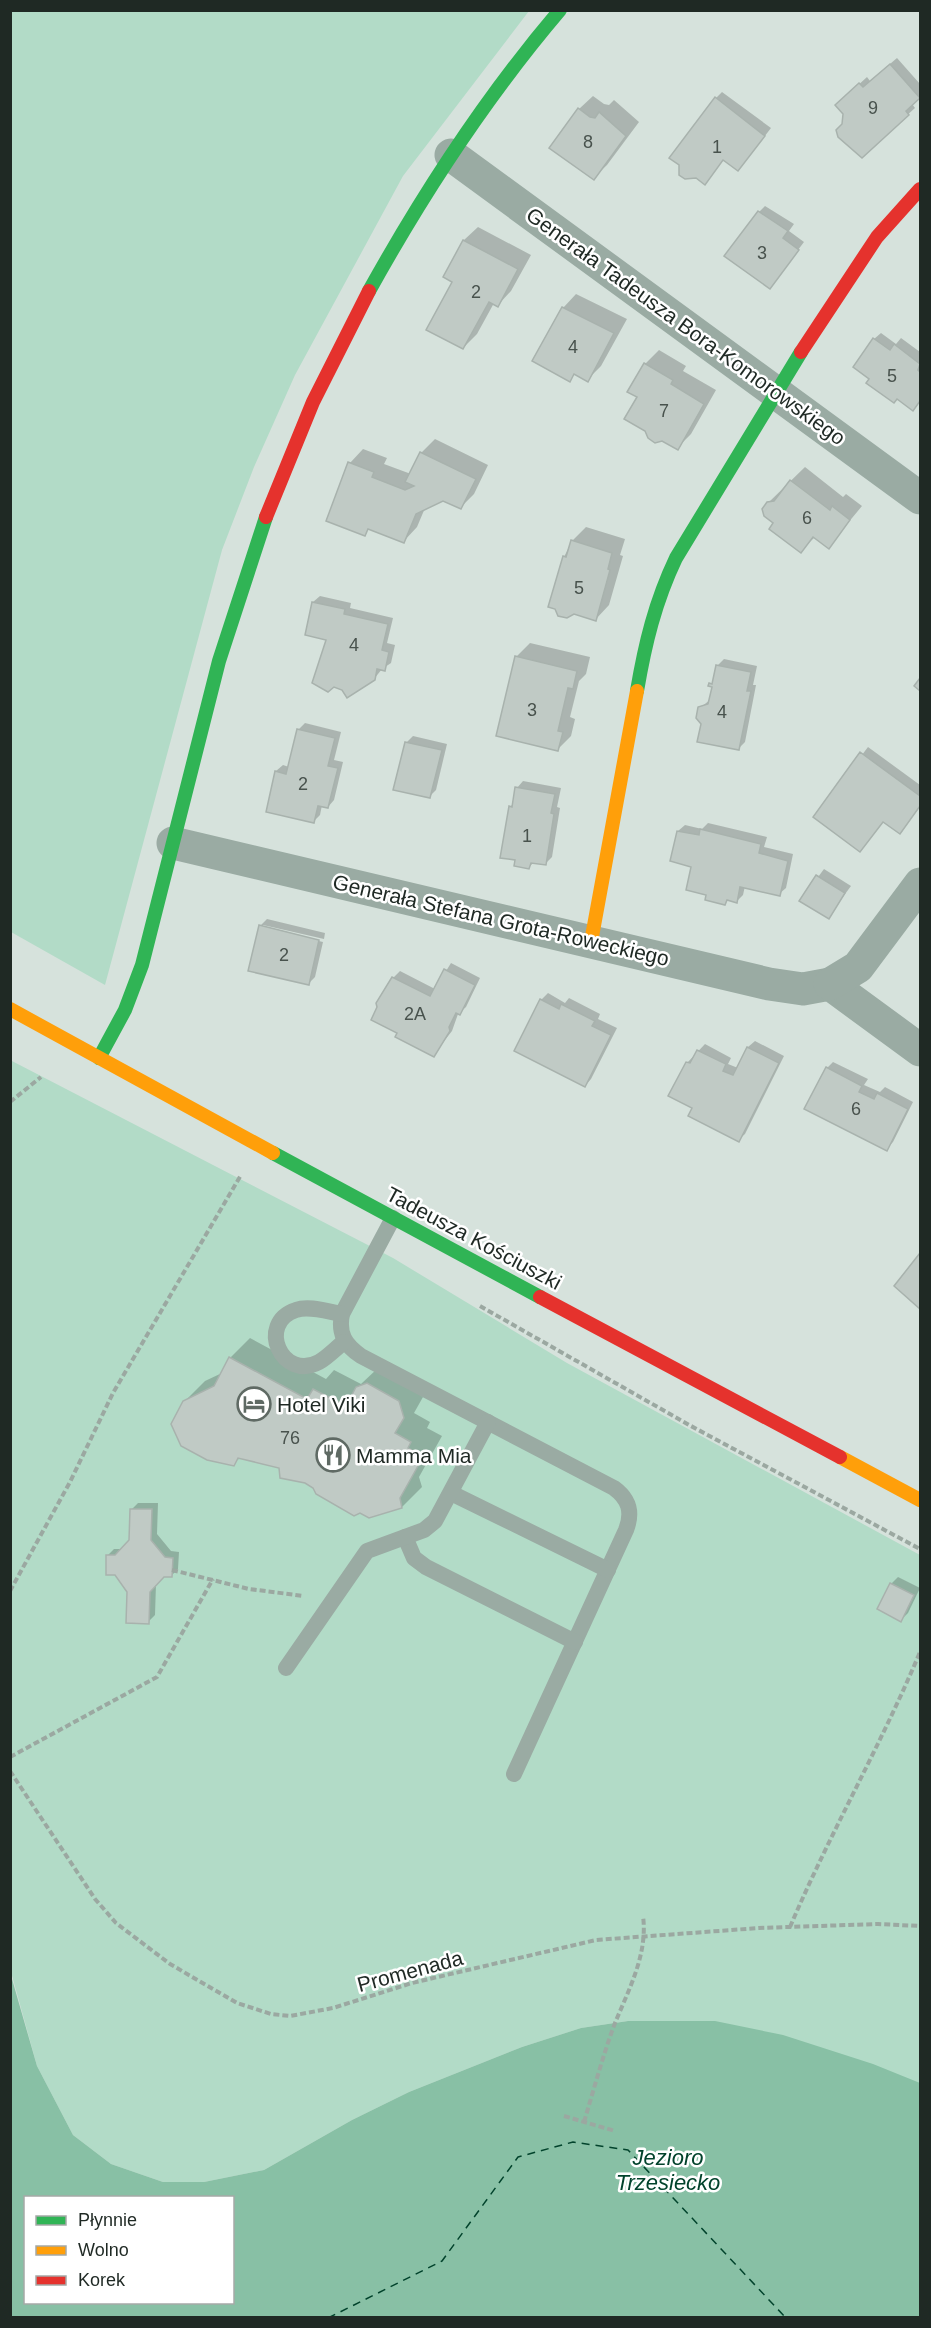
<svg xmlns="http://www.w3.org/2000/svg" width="931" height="2328" font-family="Arial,sans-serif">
<rect width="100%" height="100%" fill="#d6e2dc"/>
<g fill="#b2dbc7">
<path d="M 10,11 L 529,11 L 403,176 L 295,375 L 254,467 L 222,550 L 105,985 L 11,932 Z"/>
<path d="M 10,1060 L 393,1258 L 567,1363 L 920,1555 L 920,2222 L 628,2021 L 581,2028 L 522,2047 L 409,2092 L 352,2120 L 264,2170 L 204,2182 L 163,2182 L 111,2164 L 73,2135 L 37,2066 L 11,1972 Z"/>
</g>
<path fill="#88c0a5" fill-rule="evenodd" d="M 10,1972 L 37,2066 L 73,2135 L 111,2164 L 163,2182 L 204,2182 L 264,2170 L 352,2120 L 409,2092 L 522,2047 L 581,2028 L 628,2021 L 715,2021 L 783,2035 L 873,2064 L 920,2083 L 920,2317 L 11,2317 ZM 26,2198 L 232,2198 L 232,2302 L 26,2302 Z"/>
<g fill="#0003">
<path d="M 897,58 L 920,84 L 920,96 L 912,104 L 915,108 L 862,156 L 843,99 L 867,77 L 870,81 Z"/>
<path d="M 722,92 L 771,128 L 744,163 L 724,159 L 704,183 L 695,178 L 716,98 Z"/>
<path d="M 593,96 L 604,104 L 609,105 L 614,100 L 639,122 L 607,165 L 593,178 L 579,109 Z"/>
<path d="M 765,206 L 794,224 L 789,231 L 804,242 L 770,287 L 759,212 Z"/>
<path d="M 478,227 L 531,255 L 511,291 L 498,305 L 494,303 L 477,334 L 463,348 L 454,282 L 445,276 L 464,240 Z"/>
<path d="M 576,294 L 627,319 L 601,366 L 587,380 L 576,373 L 569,380 L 563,308 Z"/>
<path d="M 881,333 L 896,344 L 901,338 L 920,352 L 920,401 L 913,409 L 871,378 L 874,339 Z"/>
<path d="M 659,350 L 686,366 L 683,371 L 716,390 L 691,434 L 677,448 L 645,364 Z"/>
<path d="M 435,439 L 488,465 L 474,494 L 461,507 L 443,499 L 425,508 L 417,527 L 404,541 L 370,528 L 364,534 L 350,463 L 363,449 L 387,458 L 384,464 L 411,474 L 421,453 Z"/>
<path d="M 805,467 L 843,497 L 846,494 L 862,506 L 828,547 L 815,537 L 800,551 L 775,523 L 768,503 Z"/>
<path d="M 586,527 L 625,539 L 620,555 L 623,556 L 609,605 L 596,619 L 564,557 L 572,541 Z"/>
<path d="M 320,596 L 351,603 L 350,608 L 393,618 L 387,643 L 395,645 L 391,663 L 382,669 L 374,679 L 327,639 L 313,602 Z"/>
<path d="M 530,643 L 590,657 L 586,674 L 579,681 L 570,717 L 575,719 L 571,736 L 558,749 L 516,657 Z"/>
<path d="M 724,659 L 757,666 L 753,685 L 756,685 L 745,742 L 738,749 L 700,708 L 711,699 L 718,665 Z"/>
<path d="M 305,723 L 341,732 L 334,760 L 343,762 L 334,800 L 328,807 L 322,805 L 320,815 L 313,822 L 276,771 L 283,765 L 289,767 L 298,730 Z"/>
<path d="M 413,736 L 447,744 L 436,790 L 429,797 L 406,743 Z"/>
<path d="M 868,747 L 920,785 L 920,806 L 906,825 L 884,820 L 860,850 L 815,817 Z"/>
<path d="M 523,781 L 561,788 L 557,807 L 560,808 L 552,857 L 545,864 L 534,862 L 529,867 L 510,807 L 514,803 L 517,788 Z"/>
<path d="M 708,823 L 767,837 L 764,847 L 793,854 L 786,888 L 779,894 L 745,886 L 743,895 L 737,901 L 729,899 L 725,903 L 707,894 L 678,831 L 685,825 L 702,829 Z"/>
<path d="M 824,869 L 851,886 L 828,917 L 801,900 Z"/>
<path d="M 267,919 L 325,933 L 324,939 L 263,925 L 263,928 L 323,942 L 315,977 L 308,984 L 260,926 Z"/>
<path d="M 451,963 L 480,978 L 466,1007 L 458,1014 L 452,1031 L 433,1055 L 399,1032 L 393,978 L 400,971 L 435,989 Z"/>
<path d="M 548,993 L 565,1003 L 569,998 L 600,1014 L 598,1019 L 617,1028 L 591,1079 L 585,1086 L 541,1000 Z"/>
<path d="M 755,1041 L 784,1056 L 745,1134 L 738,1140 L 694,1107 L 687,1063 L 705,1044 L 731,1058 L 728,1064 L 738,1068 L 748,1047 Z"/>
<path d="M 833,1062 L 868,1079 L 864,1085 L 880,1092 L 885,1087 L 913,1102 L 893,1142 L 886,1149 L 827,1068 Z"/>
<path d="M 920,1256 L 920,1307 L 896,1286 Z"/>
<path d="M 250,1338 L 326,1379 L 334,1370 L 361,1384 L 378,1368 L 423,1397 L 414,1413 L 430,1422 L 427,1428 L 442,1436 L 419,1477 L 422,1487 L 402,1507 L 315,1487 L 280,1466 L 241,1457 L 233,1464 L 184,1402 L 205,1381 L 222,1373 L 230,1358 Z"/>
<path d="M 138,1503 L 158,1503 L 157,1534 L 171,1551 L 179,1552 L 178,1569 L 171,1576 L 164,1575 L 156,1584 L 155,1615 L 148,1622 L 107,1556 L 114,1549 L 123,1549 L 130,1540 L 131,1510 Z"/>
<path d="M 898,1577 L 920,1588 L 908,1613 L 901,1620 L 891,1584 Z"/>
</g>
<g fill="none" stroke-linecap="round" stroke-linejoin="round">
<path stroke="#02432c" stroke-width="1.5" stroke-dasharray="8 6" stroke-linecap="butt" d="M 328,2318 L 442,2261 L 518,2157 L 573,2142 L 628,2150 L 786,2318"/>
</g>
<g fill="#c0cac5" stroke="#a8b2ad" stroke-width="1.5">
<path d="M 890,64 L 920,98 L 906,111 L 909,115 L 862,158 L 838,137 L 836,130 L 842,124 L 843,114 L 835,105 L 859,83 L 863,87 Z"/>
<path d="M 715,97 L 765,136 L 738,171 L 723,160 L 705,185 L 696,178 L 685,179 L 679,175 L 679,165 L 669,158 Z"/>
<path d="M 578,108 L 590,117 L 595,118 L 599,112 L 626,136 L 594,180 L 549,148 Z"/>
<path d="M 758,211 L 788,231 L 783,238 L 799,250 L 770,289 L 724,256 Z"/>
<path d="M 463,240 L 518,269 L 498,307 L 489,302 L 463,349 L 426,330 L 452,282 L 443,277 Z"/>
<path d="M 562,307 L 614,333 L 588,382 L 574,374 L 570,382 L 532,361 Z"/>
<path d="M 873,338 L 890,350 L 894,344 L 920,364 L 918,370 L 920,372 L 920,401 L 913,411 L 897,399 L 894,403 L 866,383 L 869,379 L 853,367 Z"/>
<path d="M 644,363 L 673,380 L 671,384 L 704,404 L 678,450 L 662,441 L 655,443 L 648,438 L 645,431 L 624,419 L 637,397 L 627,392 Z"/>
<path d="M 420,452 L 476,479 L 461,509 L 443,501 L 416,514 L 404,543 L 368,529 L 365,536 L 326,521 L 348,462 L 374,472 L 372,477 L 405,490 L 414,486 L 405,482 Z"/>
<path d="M 790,480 L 830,510 L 832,506 L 850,520 L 829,549 L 813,537 L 801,553 L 769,529 L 773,523 L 764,516 L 762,509 L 767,502 L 774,501 Z"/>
<path d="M 571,540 L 612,553 L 608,569 L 610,570 L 596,621 L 574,614 L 567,618 L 558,616 L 555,609 L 548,607 L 563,556 L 566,557 Z"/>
<path d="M 312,602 L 345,609 L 344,614 L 388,624 L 382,650 L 389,652 L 385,671 L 377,669 L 375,680 L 347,698 L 342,690 L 334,687 L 328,692 L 312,683 L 326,640 L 305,635 Z"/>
<path d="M 515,656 L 577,671 L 573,689 L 568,688 L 558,731 L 563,732 L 558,751 L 496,736 Z"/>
<path d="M 716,665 L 751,672 L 747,691 L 751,691 L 739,750 L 697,742 L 701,724 L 696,718 L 698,707 L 708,704 L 712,687 L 708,686 L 709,683 L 712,684 Z"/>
<path d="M 920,678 L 920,691 L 914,686 Z"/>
<path d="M 297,729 L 335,738 L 328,766 L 338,768 L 328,808 L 318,806 L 314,823 L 266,812 L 275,771 L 286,774 Z"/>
<path d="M 405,742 L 442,750 L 430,798 L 393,790 Z"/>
<path d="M 860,752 L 920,796 L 920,806 L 900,834 L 883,822 L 860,852 L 813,817 Z"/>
<path d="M 515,787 L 555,794 L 551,813 L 554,814 L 546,865 L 531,863 L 529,869 L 514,866 L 515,860 L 500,858 L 509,806 L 512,807 Z"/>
<path d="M 700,829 L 761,844 L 759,853 L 788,861 L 780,896 L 740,887 L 737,903 L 727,900 L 725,905 L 705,900 L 706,895 L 686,890 L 691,867 L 670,861 L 677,831 L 699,835 Z"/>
<path d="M 816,875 L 845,893 L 829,919 L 799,901 Z"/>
<path d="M 259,925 L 319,940 L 309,985 L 248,971 Z"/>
<path d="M 444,969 L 475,985 L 460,1015 L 456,1013 L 449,1027 L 450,1031 L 434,1057 L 395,1037 L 397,1033 L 371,1020 L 377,1007 L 376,1003 L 392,977 L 430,996 Z"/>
<path d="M 540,999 L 559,1009 L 561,1004 L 595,1021 L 592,1026 L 611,1035 L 585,1087 L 514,1051 Z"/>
<path d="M 747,1047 L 779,1063 L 739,1142 L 688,1116 L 692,1108 L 668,1096 L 686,1062 L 690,1063 L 697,1050 L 726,1064 L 723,1071 L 733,1075 Z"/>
<path d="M 826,1067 L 862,1086 L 859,1092 L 874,1099 L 877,1093 L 908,1109 L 887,1151 L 804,1109 Z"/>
<path d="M 920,1253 L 920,1309 L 894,1286 Z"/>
<path d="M 229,1357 L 307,1399 L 313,1389 L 346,1406 L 356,1387 L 367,1383 L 399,1401 L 404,1418 L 395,1433 L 411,1442 L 408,1448 L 423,1457 L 400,1498 L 402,1508 L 369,1518 L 360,1513 L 354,1516 L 316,1494 L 313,1488 L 305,1483 L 280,1478 L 279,1468 L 238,1458 L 234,1466 L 207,1460 L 181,1446 L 171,1424 L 183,1401 L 214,1386 Z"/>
<path d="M 130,1509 L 152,1509 L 151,1540 L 165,1557 L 173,1558 L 172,1577 L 164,1577 L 150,1592 L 149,1624 L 126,1623 L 127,1592 L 115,1575 L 106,1575 L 106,1555 L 115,1555 L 129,1540 Z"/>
<path d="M 890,1583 L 914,1595 L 901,1622 L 877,1609 Z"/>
</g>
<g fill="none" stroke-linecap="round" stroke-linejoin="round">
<g stroke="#9ba8a1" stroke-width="4" stroke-dasharray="6 3" stroke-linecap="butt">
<path d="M 10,1102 L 41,1077"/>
<path d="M 480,1306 L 691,1426 L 920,1549"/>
<path d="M 172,1570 L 249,1589 L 304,1596"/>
<path d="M 10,1591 L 70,1482 L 113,1393 L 241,1175"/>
<path d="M 10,1757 L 157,1677 L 213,1579"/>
<path d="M 10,1771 L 95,1899 L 116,1923 L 170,1964 L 237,2003 L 271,2014 L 290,2016 L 333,2008 L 412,1983 L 596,1940 L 759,1928 L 878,1924 L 920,1926"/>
<path d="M 790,1927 C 830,1833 881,1745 920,1652"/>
<path d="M 564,2116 L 615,2131"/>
<path d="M 584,2122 C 594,2089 603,2055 615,2023 C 629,1989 648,1954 643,1916"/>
</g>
<g stroke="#9aaba3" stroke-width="16">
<path d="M 393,1218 L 342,1314 C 338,1334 345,1345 361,1356 L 614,1488 C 629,1499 633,1512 626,1530 L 514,1774"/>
<path d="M 342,1314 C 329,1312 309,1305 296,1310 C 256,1323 282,1382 319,1362 C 328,1357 336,1348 344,1342"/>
<path d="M 451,1493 L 608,1570"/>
<path d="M 405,1537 L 414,1558 L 426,1567 L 575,1642"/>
<path d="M 286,1668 L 367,1551 L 424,1530 L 435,1521 L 488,1422"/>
</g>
<g stroke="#9aaba3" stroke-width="33">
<path d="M 451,155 L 920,498"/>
<path d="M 173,843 L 769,984 L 803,989 L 830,984 L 920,1050"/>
<path d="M 830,984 L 858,967 L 920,884"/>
</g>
<g stroke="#30b455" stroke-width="14">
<path d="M 369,291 C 424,192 486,97 560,10"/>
<path d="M 637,691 C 645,644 655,602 676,558 L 801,352"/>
<path d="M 99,1058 L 125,1010 L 142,965 L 219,661 L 266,517"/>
<path d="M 273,1153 L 540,1297"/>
</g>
<g stroke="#ff9f0a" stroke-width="14">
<path d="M 591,942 L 637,691"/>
<path d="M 10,1009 L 273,1153"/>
<path d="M 840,1457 L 920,1500"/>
</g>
<g stroke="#e5322d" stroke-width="14">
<path d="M 801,352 L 877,237 L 920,189"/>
<path d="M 266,517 L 313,402 L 369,291"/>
<path d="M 540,1297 L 840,1457"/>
</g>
</g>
<defs>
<symbol id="hotel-ring" viewBox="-11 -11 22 22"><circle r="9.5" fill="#fff" stroke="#5f6a64" stroke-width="1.5"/><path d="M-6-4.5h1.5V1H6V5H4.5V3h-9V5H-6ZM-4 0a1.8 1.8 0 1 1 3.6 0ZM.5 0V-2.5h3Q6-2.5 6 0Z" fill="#5f6a64"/></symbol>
<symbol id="restaurant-ring" viewBox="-11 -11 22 22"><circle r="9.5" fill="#fff" stroke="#5f6a64" stroke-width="1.5"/><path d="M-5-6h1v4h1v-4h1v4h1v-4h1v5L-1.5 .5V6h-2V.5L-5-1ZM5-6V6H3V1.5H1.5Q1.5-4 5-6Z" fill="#5f6a64"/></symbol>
</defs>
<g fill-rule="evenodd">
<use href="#hotel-ring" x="235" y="1385" width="38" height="38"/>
<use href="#restaurant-ring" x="314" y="1436" width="38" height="38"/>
</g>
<g text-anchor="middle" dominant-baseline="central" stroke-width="5" stroke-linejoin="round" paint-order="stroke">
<g font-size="18" fill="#48524d">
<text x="873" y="108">9</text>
<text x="588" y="142">8</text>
<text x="717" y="147">1</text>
<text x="762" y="253">3</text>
<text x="476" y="292">2</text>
<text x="573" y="347">4</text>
<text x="892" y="376">5</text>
<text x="664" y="411">7</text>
<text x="807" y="518">6</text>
<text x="579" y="588">5</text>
<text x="354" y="645">4</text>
<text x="532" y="710">3</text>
<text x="722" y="712">4</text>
<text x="303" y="784">2</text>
<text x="527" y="836">1</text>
<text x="284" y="955">2</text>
<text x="415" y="1014">2A</text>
<text x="856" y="1109">6</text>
<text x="290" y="1438">76</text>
</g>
<g font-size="21" fill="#1f2924" stroke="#fff">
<text transform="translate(686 326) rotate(36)">Generała Tadeusza Bora-Komorowskiego</text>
<text transform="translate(501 920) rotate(13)">Generała Stefana Grota-Roweckiego</text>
<text transform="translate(474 1238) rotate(28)">Tadeusza Kościuszki</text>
<text transform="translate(410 1971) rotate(-15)">Promenada</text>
</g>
<g font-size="21" fill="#1f2924" stroke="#fff" text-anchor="start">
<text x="277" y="1404">Hotel Viki</text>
<text x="356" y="1455">Mamma Mia</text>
</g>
<g font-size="22" font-style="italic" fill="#02432c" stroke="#fff">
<text x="668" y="2157">Jezioro<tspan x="668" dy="25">Trzesiecko</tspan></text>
</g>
</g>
<rect width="931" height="2328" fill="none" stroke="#1f2924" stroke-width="24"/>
<rect x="24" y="2196" width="210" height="108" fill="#ffffff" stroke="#a5a9a7" stroke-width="1.5"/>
<rect x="36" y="2216" width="30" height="9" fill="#30b455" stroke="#a5a9a7" stroke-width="1.5"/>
<text x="78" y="2226" font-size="18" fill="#1f2924">Płynnie</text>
<rect x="36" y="2246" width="30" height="9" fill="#ff9f0a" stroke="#a5a9a7" stroke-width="1.5"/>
<text x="78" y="2256" font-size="18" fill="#1f2924">Wolno</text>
<rect x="36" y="2276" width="30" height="9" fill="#e5322d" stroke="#a5a9a7" stroke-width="1.5"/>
<text x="78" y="2286" font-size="18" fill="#1f2924">Korek</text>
</svg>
